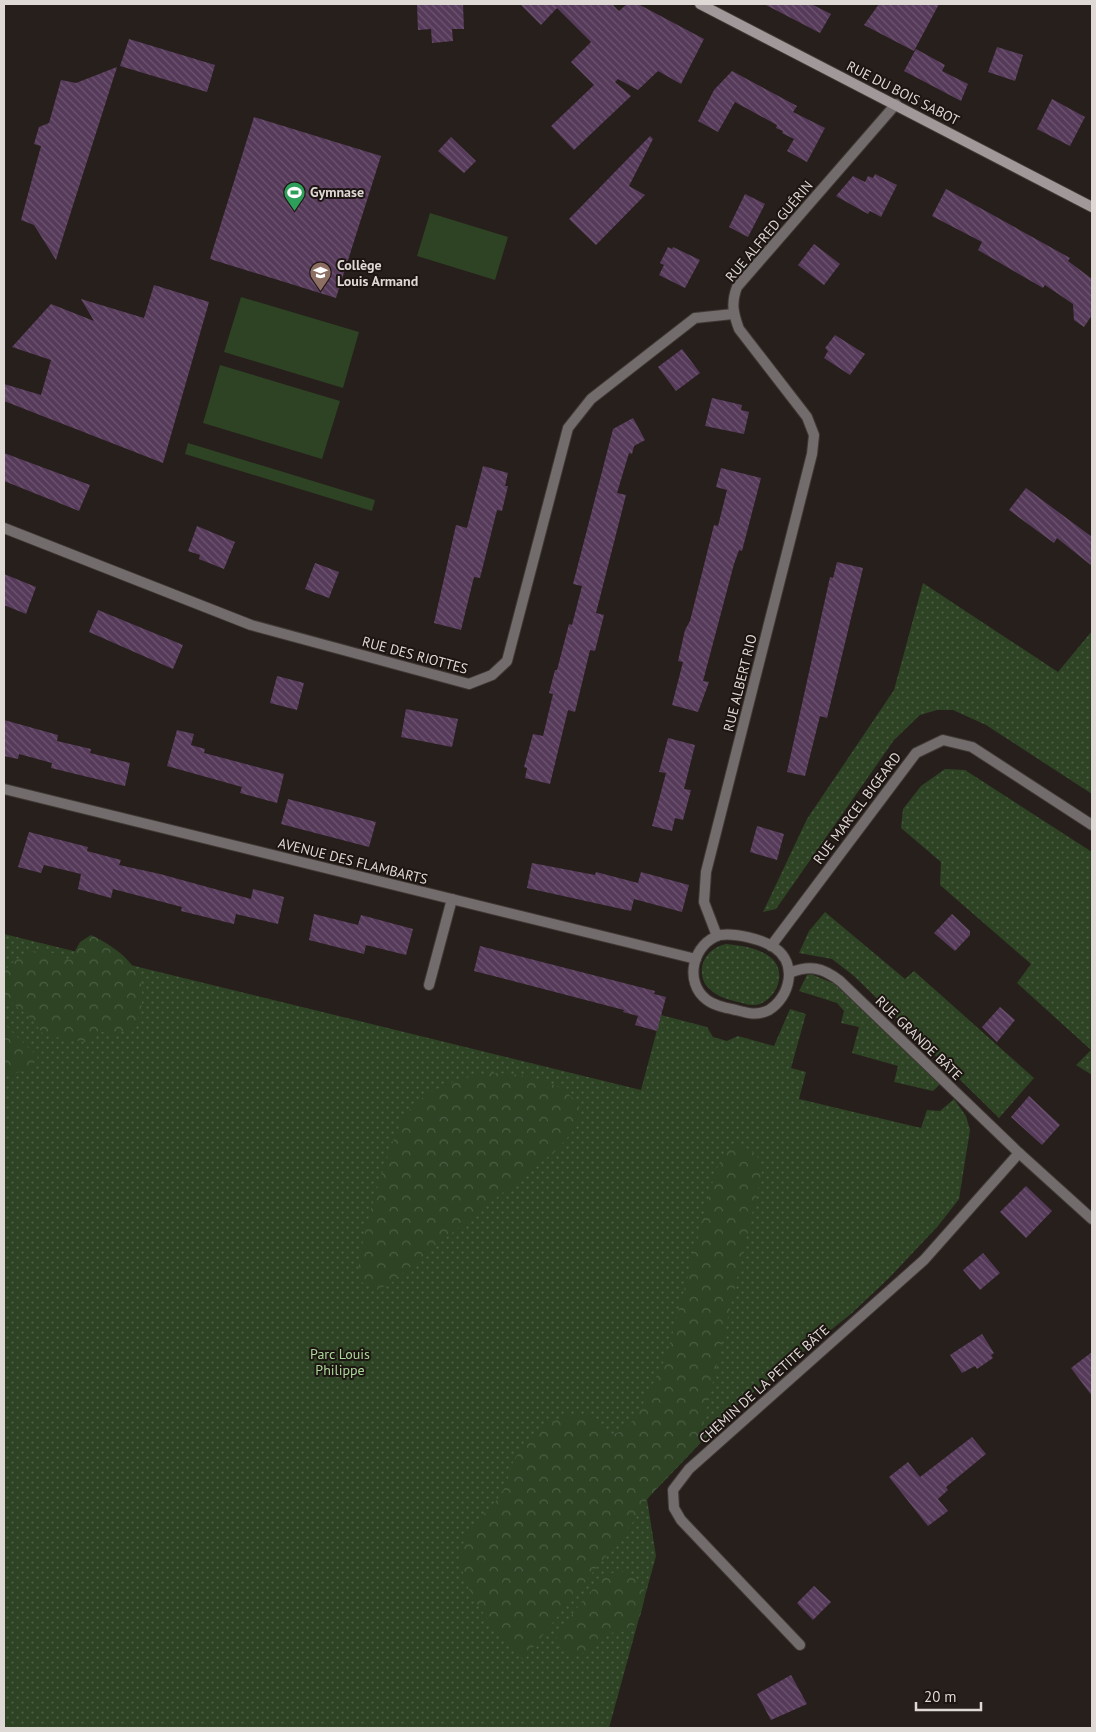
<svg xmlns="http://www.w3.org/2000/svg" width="1096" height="1732" font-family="'PT Sans',sans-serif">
<defs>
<pattern id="green-dots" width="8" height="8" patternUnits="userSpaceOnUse" patternTransform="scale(1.25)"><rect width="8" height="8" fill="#2d4324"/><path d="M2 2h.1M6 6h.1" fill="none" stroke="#4b5e43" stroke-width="1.8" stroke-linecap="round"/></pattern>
<pattern id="forest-crowns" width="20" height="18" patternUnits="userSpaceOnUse" patternTransform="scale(1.25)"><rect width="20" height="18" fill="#2d4324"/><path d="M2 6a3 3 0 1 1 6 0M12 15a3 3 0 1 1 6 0" fill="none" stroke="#4b5e43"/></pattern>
<pattern id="building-back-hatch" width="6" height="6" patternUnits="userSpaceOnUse" patternTransform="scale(1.25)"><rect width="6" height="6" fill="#563a5a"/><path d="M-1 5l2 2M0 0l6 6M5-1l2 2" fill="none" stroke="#6e5671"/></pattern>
</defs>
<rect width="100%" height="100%" fill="#271f1b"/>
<g fill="url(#green-dots)">
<path d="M 923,583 L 1058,672 L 1092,631 L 1092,794 L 986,725 L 953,710 L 937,710 L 920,715 L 894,740 L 776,909 L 763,912 L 807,819 L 894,690 Z"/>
<path d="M 945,769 L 965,770 L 1092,852 L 1092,1075 L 1076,1065 L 1091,1050 L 1017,983 L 1031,964 L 940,885 L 941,862 L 901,828 L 903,809 L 921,786 Z"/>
<path d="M 825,912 L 905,979 L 914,971 L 1034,1078 L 999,1118 L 854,976 L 832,959 L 799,953 L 809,931 Z"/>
<path d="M 4,934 L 641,1090 L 661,1015 L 707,1027 L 713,1037 L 727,1041 L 738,1036 L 774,1046 L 790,1009 L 806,1014 L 791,1068 L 806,1072 L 799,1099 L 921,1128 L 927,1110 L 940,1111 L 954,1099 L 966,1116 L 970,1130 L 959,1199 L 938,1226 L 889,1278 L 852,1313 L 736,1406 L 647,1499 L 656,1556 L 609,1728 L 4,1728 Z"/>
<path d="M 726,944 C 739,945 759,948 770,957 C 787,970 779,996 760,1004 C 752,1007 743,1003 734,1001 C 722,998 713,994 705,984 C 696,966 707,948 726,944 Z"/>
<path d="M 811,974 L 835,984 L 940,1084 L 933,1091 L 894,1082 L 898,1066 L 852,1053 L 859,1027 L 841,1023 L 844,1011 L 837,1003 L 799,991 L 807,975 Z"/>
</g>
<g fill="url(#forest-crowns)">
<path d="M 91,935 C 132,955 155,981 135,1027 L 114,1035 L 99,1031 L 86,1042 L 44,1035 L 31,1018 L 4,997 L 4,971 C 27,947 40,946 70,960 L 80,942 Z"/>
<path d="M 4,1024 L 38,1057 L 31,1068 L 4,1077 Z"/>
<path d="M 490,1073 C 520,1073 566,1079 581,1110 L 577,1126 L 558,1149 L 433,1248 L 390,1284 L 376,1290 L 360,1281 C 351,1262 390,1146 400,1124 C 403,1117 408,1111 414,1105 C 434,1086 463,1077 490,1073 Z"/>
<path d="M 738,1145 C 751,1149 758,1154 763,1167 L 699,1442 L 647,1499 L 633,1522 L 523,1660 C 499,1632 462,1597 461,1558 C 461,1526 491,1513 504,1489 C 509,1480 509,1469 514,1460 C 528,1436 557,1409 587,1415 C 597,1417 604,1428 609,1435 L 620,1432 L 636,1418 L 667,1355 L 715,1173 C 721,1160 724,1150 738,1145 Z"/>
<path d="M 621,1571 C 644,1578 648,1588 642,1609 C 640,1617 637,1625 630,1629 C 621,1634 611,1631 603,1635 C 588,1649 575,1670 556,1643 L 558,1631 L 602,1578 L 608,1574 Z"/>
</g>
<g fill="#2d4324">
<path d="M 430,213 L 508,237 L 495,280 L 417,256 Z"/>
<path d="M 241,297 L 359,332 L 343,388 L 224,352 Z"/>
<path d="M 220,365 L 340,401 L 322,459 L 203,423 Z"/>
<path d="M 188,443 L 375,500 L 372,511 L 185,454 Z"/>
</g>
<g fill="url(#building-back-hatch)">
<path d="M 417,4 L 463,4 L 464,29 L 452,29 L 453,41 L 432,43 L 431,29 L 418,30 Z"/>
<path d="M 520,4 L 612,4 L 619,11 L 627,4 L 638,4 L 704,39 L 681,84 L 658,71 L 638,90 L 618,79 L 615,82 L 631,96 L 574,150 L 551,126 L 594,85 L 571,62 L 591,42 L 557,8 L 541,25 Z"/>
<path d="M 764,4 L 811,4 L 831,14 L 820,33 Z"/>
<path d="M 879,4 L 939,4 L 914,51 L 864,25 Z"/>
<path d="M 129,39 L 215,65 L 207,92 L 120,66 Z"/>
<path d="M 997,47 L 1023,55 L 1015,81 L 988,72 Z"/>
<path d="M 916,49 L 945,65 L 942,71 L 968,84 L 961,101 L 904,71 Z"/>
<path d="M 117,67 L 62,240 L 56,260 L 34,225 L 21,220 L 41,146 L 34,144 L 39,127 L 49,123 L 61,80 L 76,83 Z"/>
<path d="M 732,71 L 797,106 L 793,112 L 825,128 L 807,162 L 787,151 L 794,139 L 782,133 L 783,131 L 776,128 L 777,125 L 735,102 L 718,132 L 698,121 L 714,90 Z"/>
<path d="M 1052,99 L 1085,117 L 1070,146 L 1037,129 Z"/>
<path d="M 254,117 L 381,156 L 336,298 L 210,259 Z"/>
<path d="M 650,136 L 653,139 L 629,186 L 645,195 L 596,245 L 569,219 Z"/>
<path d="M 451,137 L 476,161 L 464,173 L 438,151 Z"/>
<path d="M 875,174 L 897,185 L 881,217 L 870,211 L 868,214 L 836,196 L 853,176 L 865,182 L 868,176 L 873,178 Z"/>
<path d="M 946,189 L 1070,258 L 1068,261 L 1092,279 L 1092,315 L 1084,327 L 1074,320 L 1073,304 L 1045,285 L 1043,288 L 978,250 L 982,242 L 932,216 Z"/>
<path d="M 745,194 L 765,204 L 748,237 L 729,227 Z"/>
<path d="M 814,244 L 840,264 L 824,285 L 798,265 Z"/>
<path d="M 668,247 L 672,249 L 673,247 L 700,260 L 685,288 L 659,275 L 664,265 L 660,263 Z"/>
<path d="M 154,285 L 209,302 L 163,463 L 4,401 L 4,384 L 41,395 L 51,360 L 12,347 L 51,304 L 94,321 L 81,299 L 144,318 Z"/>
<path d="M 835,335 L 865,354 L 850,375 L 824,358 L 828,351 L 825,348 Z"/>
<path d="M 682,349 L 700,373 L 676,391 L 658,367 Z"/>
<path d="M 712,398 L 742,405 L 741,410 L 749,412 L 744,434 L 705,426 Z"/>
<path d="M 633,418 L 645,440 L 634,446 L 632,454 L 629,453 L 617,493 L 626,495 L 596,613 L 604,615 L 595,651 L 590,650 L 575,712 L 568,710 L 550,784 L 525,778 L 527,768 L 524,767 L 533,734 L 543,736 L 553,694 L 549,693 L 555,670 L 557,670 L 569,624 L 572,625 L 582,586 L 573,584 L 613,429 Z"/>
<path d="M 4,453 L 90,485 L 79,511 L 4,481 Z"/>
<path d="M 483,466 L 508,473 L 505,486 L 508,486 L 502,511 L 497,510 L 480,578 L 474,577 L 461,630 L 434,623 L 456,525 L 467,528 Z"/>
<path d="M 721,468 L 761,478 L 742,551 L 739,550 L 734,564 L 703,681 L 709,682 L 698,712 L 672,705 L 683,662 L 678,661 L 685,630 L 690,621 L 714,525 L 718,526 L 727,490 L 716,487 Z"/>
<path d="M 1026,488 L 1092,537 L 1092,566 L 1057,538 L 1054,543 L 1009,510 Z"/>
<path d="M 197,526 L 235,542 L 224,569 L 199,559 L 200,555 L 188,551 Z"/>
<path d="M 837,562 L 863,568 L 827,718 L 820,716 L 805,776 L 787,772 L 830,577 L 833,578 Z"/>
<path d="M 315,563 L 339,572 L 329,598 L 305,589 Z"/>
<path d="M 4,574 L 36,587 L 26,614 L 4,605 Z"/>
<path d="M 98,610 L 183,645 L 173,669 L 89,632 Z"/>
<path d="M 277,676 L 304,683 L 297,710 L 270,703 Z"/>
<path d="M 406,709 L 458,719 L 452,747 L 401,737 Z"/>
<path d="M 4,720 L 58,735 L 57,741 L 91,749 L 90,753 L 130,763 L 125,786 L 51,768 L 52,763 L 19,754 L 18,759 L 4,756 Z"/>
<path d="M 177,730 L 194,734 L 191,745 L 205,749 L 204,753 L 284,774 L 277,803 L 240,793 L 242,787 L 167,766 Z"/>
<path d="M 668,738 L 695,745 L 684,789 L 691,790 L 683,820 L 675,818 L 672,831 L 652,826 L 666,773 L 659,772 Z"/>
<path d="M 288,799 L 376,822 L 369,847 L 281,824 Z"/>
<path d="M 757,826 L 784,834 L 777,860 L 750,852 Z"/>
<path d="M 29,832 L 88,847 L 87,851 L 121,860 L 119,865 L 160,874 L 251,899 L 253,889 L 284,897 L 278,924 L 236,914 L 234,924 L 181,911 L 182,907 L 113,889 L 111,898 L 78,889 L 81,874 L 44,865 L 41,873 L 18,867 Z"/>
<path d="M 532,863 L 595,875 L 596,872 L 638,883 L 641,872 L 689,885 L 682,912 L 634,899 L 631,911 L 527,888 Z"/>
<path d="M 314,914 L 358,925 L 361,915 L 413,929 L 406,955 L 366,945 L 364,954 L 309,940 Z"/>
<path d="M 952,914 L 970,931 L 970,935 L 955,951 L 934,933 Z"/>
<path d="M 480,946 L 655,991 L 654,994 L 666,997 L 657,1031 L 635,1025 L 638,1016 L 623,1012 L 624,1010 L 474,971 Z"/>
<path d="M 1000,1007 L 1015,1020 L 997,1042 L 982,1027 Z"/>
<path d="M 1029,1096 L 1060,1125 L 1042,1145 L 1011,1117 Z"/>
<path d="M 1026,1186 L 1052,1211 L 1026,1238 L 1000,1212 Z"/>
<path d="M 983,1253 L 1000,1273 L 980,1290 L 963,1270 Z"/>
<path d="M 982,1334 L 994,1353 L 991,1355 L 993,1358 L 977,1369 L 975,1366 L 962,1373 L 950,1355 Z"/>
<path d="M 1092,1352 L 1092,1396 L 1071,1368 Z"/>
<path d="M 972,1437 L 986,1454 L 946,1487 L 948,1490 L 938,1499 L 948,1511 L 928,1526 L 889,1477 L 908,1462 L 920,1477 Z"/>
<path d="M 814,1586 L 831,1602 L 813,1620 L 797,1603 Z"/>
<path d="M 791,1675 L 807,1704 L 771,1720 L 757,1694 Z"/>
</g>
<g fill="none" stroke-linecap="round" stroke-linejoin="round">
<defs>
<g id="street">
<path d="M 4,528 L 251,625 L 469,684 L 492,675 L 507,661 L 568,428 L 591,399 L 695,318 L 733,314"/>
<path d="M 4,789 L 696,959"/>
<path d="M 720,935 C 736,933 762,939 775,948 C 798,964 790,997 769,1010 C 757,1016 747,1013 736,1010 C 726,1008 715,1006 707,1000 C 683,982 693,943 720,935 Z"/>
<path d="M 717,936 L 704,902 L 706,872 L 812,454 L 814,435 L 807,417 L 739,329 C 733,313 731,303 737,287 L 896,104"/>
<path d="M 771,946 L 916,753 L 943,740 L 972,747 L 1092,825"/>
<path d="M 789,973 C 810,965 822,967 840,981 L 1019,1153 L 1092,1219"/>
<path d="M 429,985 L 452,899"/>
<path d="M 800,1645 L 681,1520 L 674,1508 L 673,1490 L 689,1469 L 924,1260 L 1019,1153"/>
</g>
<path id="secondary" d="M 700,4 L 1092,207"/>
</defs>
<use href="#street" stroke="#413935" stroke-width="12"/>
<use href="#secondary" stroke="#413935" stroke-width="12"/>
<use href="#street" stroke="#726c6d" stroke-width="10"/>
<use href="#secondary" stroke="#a19899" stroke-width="10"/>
</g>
<defs>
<symbol id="stadium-pin" viewBox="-11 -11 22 30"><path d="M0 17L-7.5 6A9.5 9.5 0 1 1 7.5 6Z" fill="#2e9e5b" stroke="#1d1512"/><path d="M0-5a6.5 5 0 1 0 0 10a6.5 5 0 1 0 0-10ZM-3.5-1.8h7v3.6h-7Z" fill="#fff"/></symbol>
<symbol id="school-pin" viewBox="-11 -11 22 30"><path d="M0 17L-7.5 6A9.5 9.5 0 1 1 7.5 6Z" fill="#8d6e63" stroke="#1d1512"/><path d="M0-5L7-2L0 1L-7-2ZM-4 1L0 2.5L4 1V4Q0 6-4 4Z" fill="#fff"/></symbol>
</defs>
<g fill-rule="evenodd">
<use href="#stadium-pin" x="282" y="180" width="25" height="34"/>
<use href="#school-pin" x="308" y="260" width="25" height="34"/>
</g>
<g text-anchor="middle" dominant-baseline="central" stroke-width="4" stroke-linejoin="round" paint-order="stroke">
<g font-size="14" fill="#dfd9d6" stroke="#1d1512">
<text transform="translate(903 93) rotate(27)">RUE DU BOIS SABOT</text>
<text transform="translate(769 231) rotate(-50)">RUE ALFRED GUÉRIN</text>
<text transform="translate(415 655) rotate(15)">RUE DES RIOTTES</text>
<text transform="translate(740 683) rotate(-76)">RUE ALBERT RIO</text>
<text transform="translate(857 808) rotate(-53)">RUE MARCEL BIGEARD</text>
<text transform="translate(353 861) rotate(14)">AVENUE DES FLAMBARTS</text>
<text transform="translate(919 1038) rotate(44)">RUE GRANDE BÂTE</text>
<text transform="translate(764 1384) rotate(-42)">CHEMIN DE LA PETITE BÂTE</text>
</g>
<g font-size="14" font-weight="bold" fill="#dfd9d6" stroke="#1d1512" text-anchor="start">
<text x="310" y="192">Gymnase</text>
<text x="337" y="265">Collège<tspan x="337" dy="16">Louis Armand</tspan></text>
</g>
<g font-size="14" fill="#acd79a" stroke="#1d1512">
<text x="340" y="1354">Parc Louis<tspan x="340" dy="16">Philippe</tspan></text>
</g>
</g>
<rect width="1096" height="1732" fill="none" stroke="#dfd9d6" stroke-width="10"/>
<path d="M916 1702v8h65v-8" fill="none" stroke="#dfd9d6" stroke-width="2.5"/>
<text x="924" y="1702" font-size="15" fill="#dfd9d6" stroke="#1d1512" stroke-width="4" paint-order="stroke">20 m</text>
</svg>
